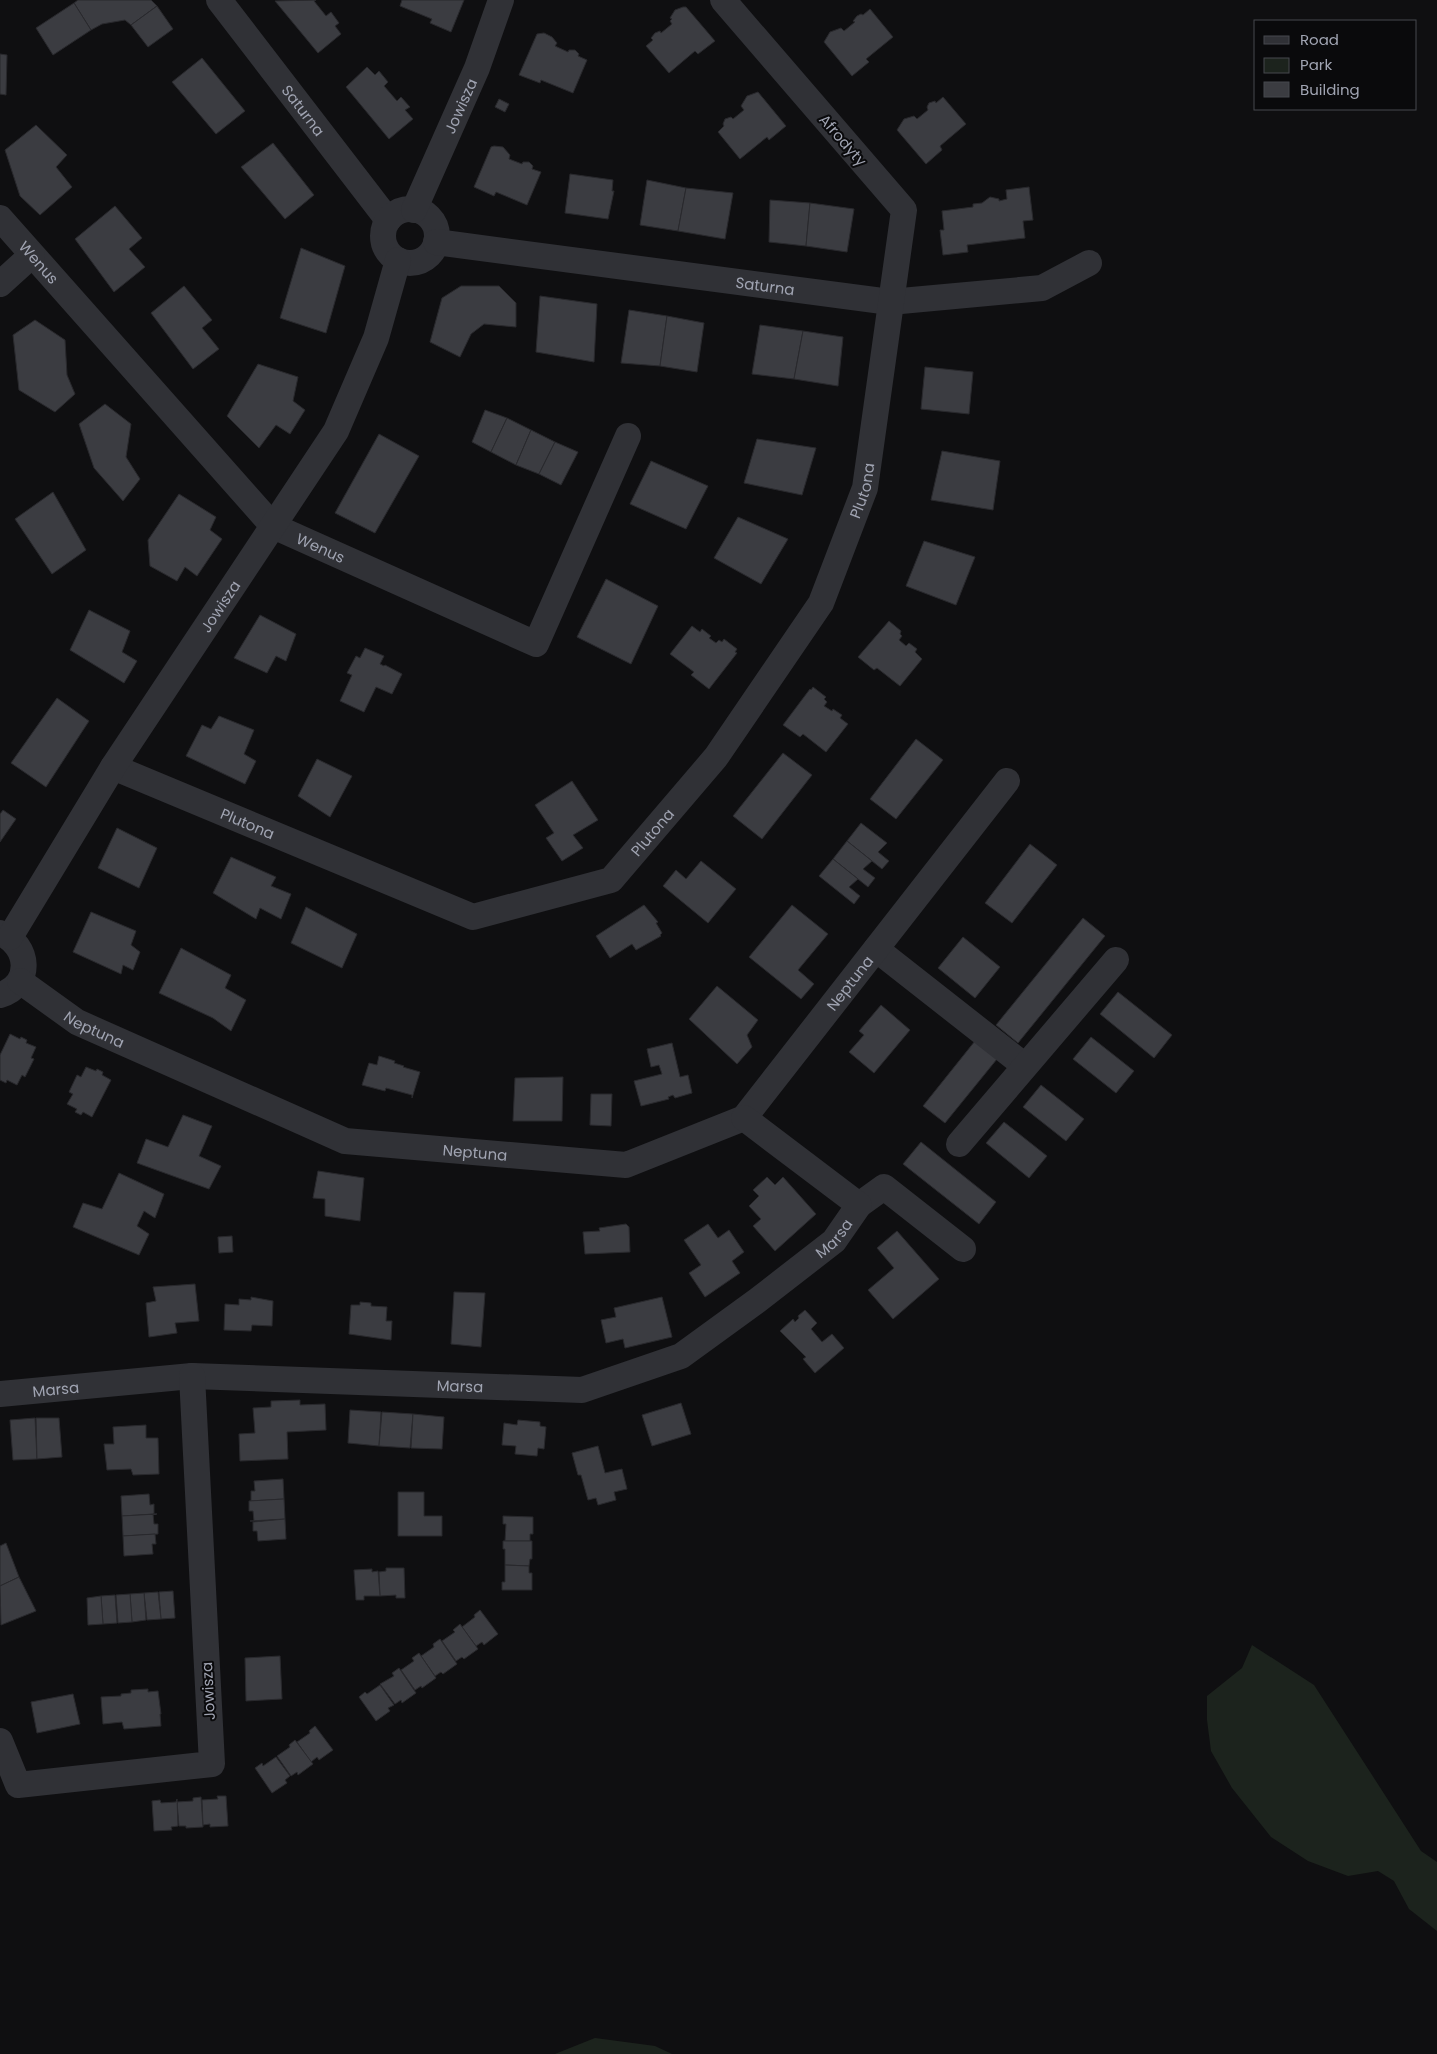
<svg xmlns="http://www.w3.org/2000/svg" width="1437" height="2054" font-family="Poppins,sans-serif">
<rect width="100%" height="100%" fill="#0f0f11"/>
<g fill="#1c231d">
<path d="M 1252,1645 L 1314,1685 L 1421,1851 L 1437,1862 L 1437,1931 L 1409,1909 L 1394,1881 L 1378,1871 L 1348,1876 L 1308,1861 L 1271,1837 L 1232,1788 L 1211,1751 L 1207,1720 L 1207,1696 L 1242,1668 Z"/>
<path d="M 595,2038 L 655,2046 L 672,2054 L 555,2054 Z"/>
</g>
<g fill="#3b3c41" stroke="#29292d">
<path d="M 78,0 L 151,0 L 157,6 L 131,25 L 125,20 L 102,24 L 91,30 L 74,3 Z"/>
<path d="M 316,0 L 314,1 L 326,16 L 331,12 L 339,23 L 335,26 L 341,34 L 318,53 L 275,1 Z"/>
<path d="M 402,0 L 464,0 L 451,32 L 430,23 L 432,19 L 400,6 Z"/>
<path d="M 74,3 L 91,30 L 53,55 L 36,28 Z"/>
<path d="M 157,6 L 173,29 L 148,47 L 131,25 Z"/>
<path d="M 683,7 L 686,7 L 715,41 L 698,54 L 695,51 L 669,73 L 646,46 L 653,40 L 651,38 L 655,33 L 660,31 L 661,33 L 672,24 L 670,21 L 672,19 L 670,18 L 675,10 Z"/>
<path d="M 870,9 L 893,37 L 866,59 L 869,62 L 852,76 L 824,42 L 830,32 L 841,28 L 844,31 L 855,22 L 853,21 L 857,16 L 861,14 L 863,15 Z"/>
<path d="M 544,33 L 552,37 L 557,43 L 555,46 L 568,52 L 569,50 L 575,50 L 579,54 L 578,56 L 587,60 L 573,93 L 541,80 L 540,83 L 519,75 L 537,34 Z"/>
<path d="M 0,54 L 7,55 L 6,95 L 0,94 Z"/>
<path d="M 202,58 L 245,111 L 216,134 L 172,82 Z"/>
<path d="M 367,67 L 375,75 L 379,71 L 388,82 L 384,86 L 397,101 L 401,97 L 410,107 L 405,110 L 413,119 L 389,139 L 346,87 Z"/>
<path d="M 758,92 L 786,126 L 769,140 L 767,137 L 740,159 L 718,132 L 724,126 L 723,124 L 725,119 L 731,117 L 733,119 L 744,110 L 741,106 L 747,96 Z"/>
<path d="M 943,97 L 966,124 L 940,146 L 942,150 L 926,164 L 897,130 L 904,119 L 914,116 L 917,119 L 928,110 L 927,107 L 929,103 L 935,101 L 936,103 Z"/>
<path d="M 499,99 L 509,104 L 505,112 L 495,107 Z"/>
<path d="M 36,125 L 67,155 L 56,167 L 72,187 L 40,215 L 20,196 L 5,150 Z"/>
<path d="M 273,143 L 314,195 L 285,219 L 241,167 Z"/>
<path d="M 494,146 L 503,147 L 510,155 L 509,159 L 522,164 L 523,162 L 529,162 L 533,166 L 532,169 L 541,172 L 527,205 L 496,192 L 494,196 L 474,187 L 491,147 Z"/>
<path d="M 570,174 L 613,180 L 612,191 L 614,191 L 608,219 L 565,213 Z"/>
<path d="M 647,180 L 686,188 L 678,231 L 640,225 Z"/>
<path d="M 1029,187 L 1033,220 L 1023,221 L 1025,238 L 967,245 L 968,252 L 943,255 L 940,230 L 944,230 L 942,211 L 973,207 L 973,204 L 982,203 L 990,197 L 999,199 L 999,201 L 1007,199 L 1006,190 Z"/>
<path d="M 686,188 L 733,193 L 725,239 L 678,231 Z"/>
<path d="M 770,200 L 810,203 L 806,246 L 769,242 Z"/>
<path d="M 810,203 L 854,209 L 847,252 L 806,246 Z"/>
<path d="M 115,206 L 142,238 L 129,249 L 145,267 L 114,292 L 75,239 Z"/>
<path d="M 301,248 L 345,266 L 326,333 L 280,318 Z"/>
<path d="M 184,286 L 212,320 L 202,328 L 219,349 L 193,369 L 151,313 Z"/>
<path d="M 461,286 L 499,286 L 516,303 L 516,327 L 484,324 L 471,334 L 460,357 L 430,342 L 442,298 Z"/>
<path d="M 540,296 L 597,304 L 594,362 L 536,352 Z"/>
<path d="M 629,310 L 667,316 L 660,366 L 621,363 Z"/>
<path d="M 667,316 L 704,323 L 697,372 L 660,366 Z"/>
<path d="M 35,320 L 65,340 L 67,375 L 75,394 L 55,412 L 19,390 L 13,335 Z"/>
<path d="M 760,325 L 803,331 L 794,379 L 752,374 Z"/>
<path d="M 803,331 L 843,337 L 838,386 L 794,379 Z"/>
<path d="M 258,364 L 298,377 L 293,401 L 305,410 L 290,434 L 276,425 L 259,448 L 227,416 Z"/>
<path d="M 925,367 L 973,372 L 969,414 L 921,409 Z"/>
<path d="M 105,404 L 131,424 L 126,457 L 140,479 L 123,501 L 94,468 L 79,424 Z"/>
<path d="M 485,410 L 507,418 L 491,452 L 472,442 Z"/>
<path d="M 507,418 L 531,430 L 516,465 L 491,452 Z"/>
<path d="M 531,430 L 555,442 L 539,474 L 516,465 Z"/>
<path d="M 379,434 L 419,456 L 375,533 L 335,513 Z"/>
<path d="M 757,439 L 816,448 L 802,495 L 744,483 Z"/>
<path d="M 555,442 L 578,452 L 561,485 L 539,474 Z"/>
<path d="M 942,451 L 1000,461 L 993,510 L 931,500 Z"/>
<path d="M 651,461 L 708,486 L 686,529 L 630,504 Z"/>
<path d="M 53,492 L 86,550 L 52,574 L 15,519 Z"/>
<path d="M 179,494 L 216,517 L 210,530 L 222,539 L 197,576 L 185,567 L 177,581 L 150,566 L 148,540 Z"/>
<path d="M 738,517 L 788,539 L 761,584 L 714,558 Z"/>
<path d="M 924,541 L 975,557 L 956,605 L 906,586 Z"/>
<path d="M 606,579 L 658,606 L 631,664 L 577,637 Z"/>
<path d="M 89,610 L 130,631 L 122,652 L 137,661 L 124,683 L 70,650 Z"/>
<path d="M 260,615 L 296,634 L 286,661 L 276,656 L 267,673 L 234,658 Z"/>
<path d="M 889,621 L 901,631 L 900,634 L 902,636 L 899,640 L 906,646 L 909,643 L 917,649 L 915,652 L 922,659 L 900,686 L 877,668 L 874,670 L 858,657 Z"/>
<path d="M 692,626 L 700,632 L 702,629 L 711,636 L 709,638 L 716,643 L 719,640 L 722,642 L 724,639 L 737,649 L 735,652 L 737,653 L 709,689 L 691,675 L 694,672 L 670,654 Z"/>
<path d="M 365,648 L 384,656 L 380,664 L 384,666 L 385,665 L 402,674 L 392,694 L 376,687 L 364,712 L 340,701 L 352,675 L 347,673 L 356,656 L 360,658 Z"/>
<path d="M 813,687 L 826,697 L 824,699 L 827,702 L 824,706 L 832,711 L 833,709 L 842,715 L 840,718 L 848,724 L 826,752 L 803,734 L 800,737 L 783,725 L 810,689 L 811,690 Z"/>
<path d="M 57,698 L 89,721 L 46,787 L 11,763 Z"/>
<path d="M 219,716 L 254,730 L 244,754 L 256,761 L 245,784 L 186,756 L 202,725 L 211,729 Z"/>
<path d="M 916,739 L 943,760 L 896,819 L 870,799 Z"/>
<path d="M 783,753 L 812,775 L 762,839 L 733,816 Z"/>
<path d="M 317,759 L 352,776 L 330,817 L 298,796 Z"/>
<path d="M 572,781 L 598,820 L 573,835 L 583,848 L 562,861 L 546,838 L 554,833 L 535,805 Z"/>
<path d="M 3,810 L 16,819 L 0,842 L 0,814 Z"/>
<path d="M 861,823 L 887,843 L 878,852 L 889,861 L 882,869 L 847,841 Z"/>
<path d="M 117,828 L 157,848 L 139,888 L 98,868 Z"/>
<path d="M 847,841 L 872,861 L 863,869 L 875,878 L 868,887 L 833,859 Z"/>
<path d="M 1030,844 L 1057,865 L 1012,923 L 985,903 Z"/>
<path d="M 231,857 L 276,877 L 271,886 L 291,894 L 281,919 L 260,908 L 256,919 L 213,893 Z"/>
<path d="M 833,859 L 858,879 L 849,887 L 860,896 L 854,904 L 819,876 Z"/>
<path d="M 701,861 L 736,889 L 708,923 L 663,886 L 676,870 L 686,879 Z"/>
<path d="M 644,905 L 658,922 L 656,923 L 662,933 L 660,935 L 661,936 L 636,950 L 632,944 L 610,958 L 596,936 Z"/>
<path d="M 792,905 L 828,934 L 798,970 L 814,984 L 801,999 L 749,957 Z"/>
<path d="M 306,907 L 357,934 L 342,968 L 291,943 Z"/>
<path d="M 91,912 L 136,931 L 131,945 L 140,952 L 133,970 L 123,965 L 121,974 L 73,952 Z"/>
<path d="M 1083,918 L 1105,936 L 1018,1043 L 996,1025 Z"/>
<path d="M 963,937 L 1000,967 L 975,998 L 938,968 Z"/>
<path d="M 181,948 L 231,975 L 225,988 L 246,1000 L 231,1031 L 213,1018 L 159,993 Z"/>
<path d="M 717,986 L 758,1020 L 747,1035 L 752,1047 L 737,1064 L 689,1019 Z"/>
<path d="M 1118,992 L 1172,1035 L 1154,1058 L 1100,1014 Z"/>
<path d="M 881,1005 L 910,1030 L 874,1073 L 849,1052 L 864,1035 L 859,1031 Z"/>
<path d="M 10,1034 L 20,1039 L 21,1037 L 27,1040 L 26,1043 L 36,1047 L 31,1058 L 34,1059 L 25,1077 L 22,1075 L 17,1085 L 7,1080 L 6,1083 L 0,1080 L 0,1055 Z"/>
<path d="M 1091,1037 L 1134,1071 L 1116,1093 L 1073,1059 Z"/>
<path d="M 975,1041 L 997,1059 L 945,1123 L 923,1106 Z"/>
<path d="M 672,1043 L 680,1077 L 688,1075 L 692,1093 L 675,1098 L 673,1095 L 668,1097 L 669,1099 L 641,1106 L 634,1081 L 662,1074 L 659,1065 L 651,1067 L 647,1049 Z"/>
<path d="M 379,1056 L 395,1061 L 394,1063 L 404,1066 L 403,1067 L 420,1072 L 412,1098 L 412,1095 L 386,1088 L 385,1091 L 362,1085 L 369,1063 L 377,1065 Z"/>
<path d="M 86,1067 L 96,1071 L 97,1069 L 103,1072 L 102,1075 L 111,1080 L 92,1117 L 83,1112 L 81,1115 L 75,1112 L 77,1109 L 67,1104 L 73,1094 L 69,1092 L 77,1075 L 81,1077 Z"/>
<path d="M 563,1077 L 562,1121 L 513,1121 L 515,1078 Z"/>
<path d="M 1041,1085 L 1084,1119 L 1066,1141 L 1023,1107 Z"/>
<path d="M 591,1094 L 612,1094 L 611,1126 L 590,1125 Z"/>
<path d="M 183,1115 L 212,1126 L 199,1156 L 221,1166 L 209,1189 L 137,1163 L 146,1139 L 168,1147 Z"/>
<path d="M 1004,1122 L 1047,1156 L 1029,1178 L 986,1143 Z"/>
<path d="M 921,1142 L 996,1202 L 979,1224 L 903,1164 Z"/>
<path d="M 318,1171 L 364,1178 L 360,1221 L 325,1216 L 325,1199 L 313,1198 Z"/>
<path d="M 119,1173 L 164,1194 L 155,1218 L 144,1211 L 137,1226 L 149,1234 L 139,1255 L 73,1227 L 83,1203 L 102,1209 Z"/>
<path d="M 767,1177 L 775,1185 L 783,1177 L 816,1214 L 775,1251 L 753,1226 L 761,1219 L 749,1206 L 759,1196 L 753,1190 Z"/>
<path d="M 626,1224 L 629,1227 L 630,1252 L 585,1254 L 583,1232 L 600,1231 L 599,1228 Z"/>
<path d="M 708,1224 L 718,1238 L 729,1230 L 744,1252 L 732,1261 L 740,1273 L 705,1297 L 689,1273 L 701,1265 L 684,1240 Z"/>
<path d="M 897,1231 L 939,1279 L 893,1319 L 868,1290 L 894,1268 L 877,1248 Z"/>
<path d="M 232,1236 L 233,1252 L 219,1253 L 218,1237 Z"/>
<path d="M 195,1284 L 199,1321 L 175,1323 L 177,1333 L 149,1337 L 146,1303 L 156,1301 L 153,1287 Z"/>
<path d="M 454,1292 L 485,1293 L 481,1347 L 451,1344 Z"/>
<path d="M 251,1297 L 273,1301 L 272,1326 L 252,1325 L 251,1331 L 224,1330 L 225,1304 L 239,1305 L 239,1299 L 251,1300 Z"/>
<path d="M 662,1297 L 672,1337 L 625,1348 L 623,1339 L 606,1343 L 601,1320 L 616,1317 L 614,1308 Z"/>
<path d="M 360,1302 L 371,1303 L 371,1306 L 387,1307 L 386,1321 L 392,1321 L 391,1340 L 349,1334 L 351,1305 L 360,1305 Z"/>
<path d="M 805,1310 L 817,1323 L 811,1329 L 822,1342 L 832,1334 L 844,1348 L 815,1373 L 803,1359 L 806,1357 L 780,1331 L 793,1319 L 795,1322 L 799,1318 L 798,1316 Z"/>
<path d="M 300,1400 L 300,1405 L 325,1404 L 326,1430 L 287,1432 L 288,1459 L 240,1461 L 239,1434 L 255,1433 L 253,1408 L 271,1407 L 271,1401 Z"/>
<path d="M 681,1403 L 691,1434 L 652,1446 L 642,1415 Z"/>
<path d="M 350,1410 L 381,1412 L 379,1446 L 348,1443 Z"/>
<path d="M 382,1412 L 413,1414 L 410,1448 L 379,1446 Z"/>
<path d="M 413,1414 L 444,1417 L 442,1449 L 411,1448 Z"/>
<path d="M 35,1418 L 37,1459 L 13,1460 L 10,1420 Z"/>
<path d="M 36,1418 L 59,1418 L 62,1457 L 37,1459 Z"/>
<path d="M 518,1420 L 540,1422 L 540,1426 L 546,1427 L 544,1449 L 538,1448 L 537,1456 L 515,1454 L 516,1446 L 502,1445 L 504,1423 L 517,1425 Z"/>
<path d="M 146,1425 L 146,1438 L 158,1438 L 159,1474 L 133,1475 L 131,1469 L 107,1470 L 104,1444 L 114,1444 L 113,1427 Z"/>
<path d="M 598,1446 L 605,1473 L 622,1469 L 627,1489 L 614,1492 L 616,1500 L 598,1505 L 596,1498 L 588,1500 L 581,1475 L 578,1475 L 572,1453 Z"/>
<path d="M 283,1479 L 284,1499 L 251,1501 L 251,1491 L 255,1491 L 254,1481 Z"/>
<path d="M 398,1492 L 424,1492 L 424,1516 L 442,1516 L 442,1536 L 398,1536 Z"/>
<path d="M 149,1494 L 150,1505 L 154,1504 L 154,1514 L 122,1516 L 121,1496 Z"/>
<path d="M 284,1499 L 285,1519 L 250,1521 L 254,1521 L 253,1511 L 249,1511 L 249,1501 Z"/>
<path d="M 153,1514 L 154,1524 L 158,1524 L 158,1534 L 123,1536 L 122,1516 L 157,1514 Z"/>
<path d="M 503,1516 L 533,1517 L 533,1534 L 530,1534 L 530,1541 L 505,1541 L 506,1524 L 503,1524 Z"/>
<path d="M 285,1519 L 286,1539 L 258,1541 L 257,1531 L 253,1531 L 253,1522 Z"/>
<path d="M 155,1534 L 156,1544 L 152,1544 L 153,1554 L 124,1556 L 123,1536 Z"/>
<path d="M 503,1541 L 532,1541 L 532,1559 L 530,1559 L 529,1566 L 505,1565 L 505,1549 L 503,1549 Z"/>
<path d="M 6,1543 L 19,1577 L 0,1586 L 0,1546 Z"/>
<path d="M 505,1565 L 529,1566 L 529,1573 L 532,1573 L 532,1590 L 502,1590 L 502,1582 L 505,1582 Z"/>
<path d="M 386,1568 L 404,1568 L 405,1598 L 396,1598 L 396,1595 L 380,1596 L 379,1572 L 386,1571 Z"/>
<path d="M 372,1569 L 372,1572 L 378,1571 L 380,1596 L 364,1596 L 364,1600 L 356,1600 L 354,1570 Z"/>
<path d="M 19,1577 L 36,1611 L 1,1625 L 0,1586 Z"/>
<path d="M 173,1591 L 175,1618 L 161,1619 L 159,1592 Z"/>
<path d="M 158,1592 L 161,1619 L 147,1620 L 144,1593 Z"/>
<path d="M 144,1593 L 146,1620 L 132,1622 L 130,1594 Z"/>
<path d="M 130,1594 L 132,1622 L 118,1623 L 116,1595 Z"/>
<path d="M 115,1595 L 117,1623 L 103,1624 L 101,1596 Z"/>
<path d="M 101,1596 L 103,1624 L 88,1625 L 87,1598 Z"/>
<path d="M 480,1610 L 498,1634 L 484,1645 L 482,1642 L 476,1646 L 462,1627 L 475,1617 L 474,1615 Z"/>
<path d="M 460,1624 L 478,1649 L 464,1659 L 462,1657 L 456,1661 L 442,1641 L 455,1632 L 453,1630 Z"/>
<path d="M 440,1639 L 457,1664 L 443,1674 L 441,1672 L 435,1676 L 421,1656 L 434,1647 L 433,1644 Z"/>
<path d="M 419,1653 L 436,1678 L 422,1688 L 421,1686 L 415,1690 L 401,1670 L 414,1661 L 412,1658 Z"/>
<path d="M 280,1656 L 282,1699 L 246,1701 L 245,1658 Z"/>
<path d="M 399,1668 L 416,1693 L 402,1703 L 401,1700 L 395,1704 L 380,1684 L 394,1676 L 392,1673 Z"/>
<path d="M 380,1685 L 394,1705 L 388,1708 L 390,1711 L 376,1721 L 359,1697 L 365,1692 L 367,1694 Z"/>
<path d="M 148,1689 L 148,1692 L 158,1691 L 161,1714 L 160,1714 L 161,1726 L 124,1729 L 122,1722 L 103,1724 L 101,1697 L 121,1696 L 121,1694 L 131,1693 L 131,1690 Z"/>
<path d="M 73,1694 L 80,1724 L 37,1733 L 31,1702 Z"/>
<path d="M 315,1726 L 333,1750 L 319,1760 L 317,1757 L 311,1762 L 297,1742 L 310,1733 L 309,1731 Z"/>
<path d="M 295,1740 L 313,1764 L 298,1775 L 297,1772 L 291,1776 L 277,1756 L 290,1747 L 289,1745 Z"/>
<path d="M 276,1757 L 290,1776 L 285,1780 L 287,1783 L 272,1793 L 255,1768 L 262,1763 L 263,1766 Z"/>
<path d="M 217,1796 L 226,1796 L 228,1826 L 210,1827 L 210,1824 L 203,1825 L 202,1800 L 218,1799 Z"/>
<path d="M 201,1797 L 203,1827 L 186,1828 L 186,1826 L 179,1826 L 177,1802 L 193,1801 L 193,1798 Z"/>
<path d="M 177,1799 L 178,1826 L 171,1827 L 172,1830 L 154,1831 L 152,1801 L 160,1800 L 161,1803 L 176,1802 Z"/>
</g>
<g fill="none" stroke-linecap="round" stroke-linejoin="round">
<g stroke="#303136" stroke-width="26">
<path id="s1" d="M 219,0 L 388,220"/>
<circle cx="410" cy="236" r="27"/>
<path id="s2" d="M 414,210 L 477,68 L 501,0"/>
<path id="s3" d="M 0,218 L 273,526 L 536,644 L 628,436"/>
<path id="s4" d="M 436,242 L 890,302 L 1042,288 L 1089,263"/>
<path d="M 0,284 L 32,255"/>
<path id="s5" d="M 113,767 L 473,917 L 611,880 L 716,757 L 821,603 L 865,488 L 904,210 L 723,0"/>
<path d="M 0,933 C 30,945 33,985 0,995"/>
<path id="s6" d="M 10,937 L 113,767 L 336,431 L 376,338 L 398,260"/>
<path d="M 876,949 L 1025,1066"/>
<path id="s7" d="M 20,981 L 77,1022 L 345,1141 L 626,1165 L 744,1118 L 1007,781"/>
<path d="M 959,1144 L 1116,960"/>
<path d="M 859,1205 L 884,1187 L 963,1249"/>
<path id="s8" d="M 0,1394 L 192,1376 L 582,1390 L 681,1356 L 758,1300 L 834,1241 L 859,1205 L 744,1118"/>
<path d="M 0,1741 L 18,1785 L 212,1764 L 192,1376"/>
</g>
</g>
<g text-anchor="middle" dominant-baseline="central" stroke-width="4" stroke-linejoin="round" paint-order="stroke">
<g font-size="15" fill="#a0a4b2" stroke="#0a0a0c">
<text stroke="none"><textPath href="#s2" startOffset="114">Jowisza</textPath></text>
<text stroke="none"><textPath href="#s1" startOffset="139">Saturna</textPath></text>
<text transform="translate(843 140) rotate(49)">Afrodyty</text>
<text stroke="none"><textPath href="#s3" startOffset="59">Wenus</textPath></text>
<text stroke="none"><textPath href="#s4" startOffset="332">Saturna</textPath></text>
<text stroke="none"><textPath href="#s5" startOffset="1001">Plutona</textPath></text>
<text stroke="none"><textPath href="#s3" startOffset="464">Wenus</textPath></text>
<text stroke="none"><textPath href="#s6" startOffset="392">Jowisza</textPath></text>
<text stroke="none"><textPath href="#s5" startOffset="146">Plutona</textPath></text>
<text stroke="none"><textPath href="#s5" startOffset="596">Plutona</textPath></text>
<text stroke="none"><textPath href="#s7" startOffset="944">Neptuna</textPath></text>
<text stroke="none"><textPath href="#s7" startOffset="89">Neptuna</textPath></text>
<text stroke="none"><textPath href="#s7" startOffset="494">Neptuna</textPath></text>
<text stroke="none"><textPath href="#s8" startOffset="881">Marsa</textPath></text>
<text stroke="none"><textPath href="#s8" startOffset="461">Marsa</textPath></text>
<text stroke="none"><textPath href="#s8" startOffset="56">Marsa</textPath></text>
<text transform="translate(208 1691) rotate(-93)">Jowisza</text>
</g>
</g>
<rect x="1254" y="20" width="162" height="90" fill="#0a0a0c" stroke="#46484e"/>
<rect x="1264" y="36" width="25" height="8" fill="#303136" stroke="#46484e"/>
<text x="1300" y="45" font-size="15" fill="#a0a4b2">Road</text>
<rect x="1264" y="58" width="25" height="15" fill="#1c231d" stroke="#46484e"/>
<text x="1300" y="70" font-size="15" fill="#a0a4b2">Park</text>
<rect x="1264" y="82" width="25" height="15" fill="#3b3c41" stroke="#46484e"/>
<text x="1300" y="95" font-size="15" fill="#a0a4b2">Building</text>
</svg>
